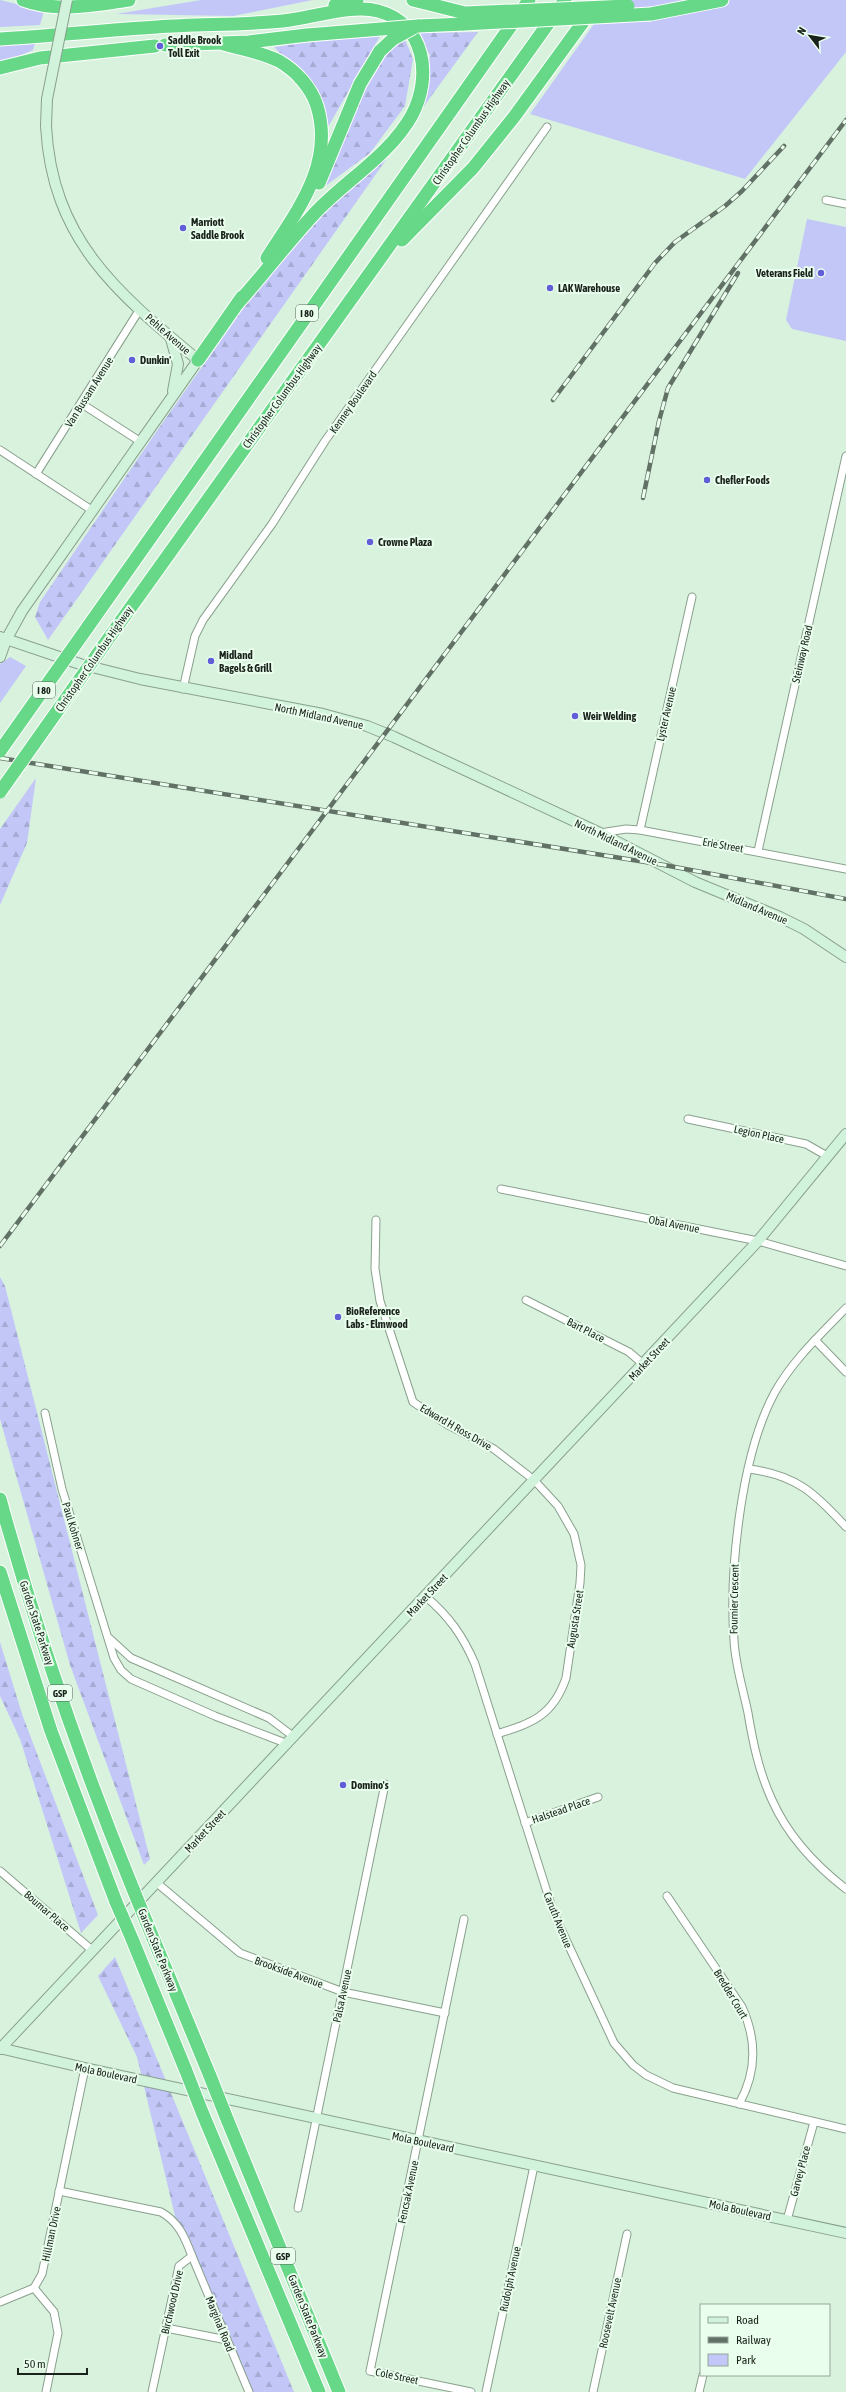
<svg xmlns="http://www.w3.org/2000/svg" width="846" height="2392" font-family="'Asap Condensed',sans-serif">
<defs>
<pattern id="forest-firs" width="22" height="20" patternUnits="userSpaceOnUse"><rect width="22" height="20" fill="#c2c7f8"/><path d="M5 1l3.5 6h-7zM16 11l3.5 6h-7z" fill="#a6abd4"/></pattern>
</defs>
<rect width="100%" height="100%" fill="#d9f2de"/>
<g fill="#c2c7f8">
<path d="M 0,0 L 44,11 L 40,25 L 0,27 Z"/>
<path d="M 201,0 L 313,0 L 233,16 L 116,14 Z"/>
<path d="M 611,0 L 846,0 L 846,52 L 745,179 L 530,114 Z"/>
<path d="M 36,40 L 33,50 L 0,64 L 0,42 Z"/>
<path d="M 807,219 L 846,227 L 846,341 L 792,329 L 786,320 Z"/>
<path d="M 10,657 L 26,666 L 0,703 L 0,664 Z"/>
</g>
<g fill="url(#forest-firs)">
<path d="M 383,31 L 328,127 L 311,85 L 274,47 Z"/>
<path d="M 478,32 L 419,113 L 430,55 L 414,33 Z"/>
<path d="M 404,37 L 413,59 L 405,106 L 370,153 L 324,187 L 375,62 Z"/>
<path d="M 388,157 L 48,640 L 35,617 L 40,602 L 161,425 L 262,282 L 320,212 Z"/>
<path d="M 36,778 L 27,843 L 0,905 L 0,829 Z"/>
<path d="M 0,1277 L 5,1286 L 150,1859 L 144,1865 L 70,1665 L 0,1419 Z"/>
<path d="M 0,1642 L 22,1714 L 98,1915 L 81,1933 L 20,1739 L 0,1696 Z"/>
<path d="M 115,1957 L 294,2392 L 248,2392 L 175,2216 L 137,2057 L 98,1976 Z"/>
</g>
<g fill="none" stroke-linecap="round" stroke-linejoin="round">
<defs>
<g id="street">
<path d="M 826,200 L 846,204"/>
<path d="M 82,404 L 141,442"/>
<path d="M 0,450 L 93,511"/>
<path d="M 36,474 L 140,309"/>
<path d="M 183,689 L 195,636 L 203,620 L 272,524 L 325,441 L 547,127"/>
<path d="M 640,830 L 692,597"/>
<path d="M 600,833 L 626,829 L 640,830 L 846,869"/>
<path d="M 758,851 L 846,456"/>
<path d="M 688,1119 L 806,1144 L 827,1156"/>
<path d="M 501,1189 L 758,1241 L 846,1266"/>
<path d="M 376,1220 L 375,1269 L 380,1301 L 413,1402 L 448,1425 L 494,1449 L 534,1480 L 558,1506 L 574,1534 L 581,1565 L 580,1583 L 566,1678 C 553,1716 532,1723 497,1734"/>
<path d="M 526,1300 L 629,1352 L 643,1364"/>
<path d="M 846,1308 C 820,1335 793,1360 775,1392 C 741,1454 729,1570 734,1640 C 735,1664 743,1689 748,1713 C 753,1743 759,1772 772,1800 C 788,1836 815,1865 846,1889"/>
<path d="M 815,1340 L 846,1372"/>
<path d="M 45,1413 L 62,1489 L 114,1658 L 121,1670 L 131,1679 L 215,1716 L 288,1744"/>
<path d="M 749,1469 C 796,1475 815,1493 846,1527"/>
<path d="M 425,1596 C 449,1616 463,1636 475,1664 L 554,1914 L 614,2043 L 633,2065 L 646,2075 L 673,2088 L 846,2129"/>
<path d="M 109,1638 L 131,1658 L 269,1718 L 294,1737"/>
<path d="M 525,1823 L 598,1797"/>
<path d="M 0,1871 L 93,1951"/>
<path d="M 157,1883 L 240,1953 L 343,1992 L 445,2013"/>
<path d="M 667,1896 L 742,2007 C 757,2040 757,2072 739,2104"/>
<path d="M 464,1919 L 370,2371 L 471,2392"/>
<path d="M 59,2191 L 161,2212 C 179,2222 185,2238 192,2256 L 179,2266 L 152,2392"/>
<path d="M 298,2208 L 385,1784"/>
<path d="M 787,2220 L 814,2122"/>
<path d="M 192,2256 L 249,2392"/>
<path d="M 34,2288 L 54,2312 L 58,2333 L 46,2392"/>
<path d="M 0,2302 L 34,2288 L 42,2274 L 85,2068"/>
<path d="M 166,2328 L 227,2340"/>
<path d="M 486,2392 L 534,2166"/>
<path d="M 593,2392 L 627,2234"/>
<path d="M 699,2392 L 703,2375"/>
</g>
<g id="secondary">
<path d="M 171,339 L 178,364 L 173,391"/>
<path d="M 0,637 L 80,664 L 140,679 L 323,714 L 367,726 L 394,737 L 600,833 L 695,882 L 780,917 L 804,929 L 846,957"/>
<path d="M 0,657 L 6,640 L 22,611 L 198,360 C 116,292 52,239 46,126"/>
<path d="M 0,2048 L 85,2068 L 846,2233"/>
<path d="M 0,2049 L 758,1241 L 846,1134"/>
</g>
<g id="highway">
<path d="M 23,0 C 57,13 94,5 129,0"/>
<path d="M 413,0 L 465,13"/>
<path d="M 335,5 L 357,0"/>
<path d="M 651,14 L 722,0"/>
<path d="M 418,26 L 464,24"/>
<path d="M 0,39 C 52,36 105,30 157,27 C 199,24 241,25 283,21 C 312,18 351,4 378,11 C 426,24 432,77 412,115 C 390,155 346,180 315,213 C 288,242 264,274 238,303"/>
<path d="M 221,43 C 240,49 261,52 279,61 C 296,71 311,87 317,106 C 335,165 296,212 267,258"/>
<path d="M 165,45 L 249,42 L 307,35"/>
<path d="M 0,68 L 40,58 L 155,46"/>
<path d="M 319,183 L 360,84 L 380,51"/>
<path d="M 402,240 L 473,168 L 514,117 L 599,0"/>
<path d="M 198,360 L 242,297"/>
<path d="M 87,628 L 529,0"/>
<path d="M 111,635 L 565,0"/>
<path d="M 0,1499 C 36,1630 80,1759 131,1884"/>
<path d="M 0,1572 L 51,1731 L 116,1902"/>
<path d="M 146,1921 L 210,2076"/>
<path d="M 132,1939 L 186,2071"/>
<path d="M 202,2112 L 319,2392"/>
<path d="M 227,2119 L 339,2392"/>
</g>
</defs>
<use href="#street" stroke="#89a08d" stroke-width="9"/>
<use href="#secondary" stroke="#89a08d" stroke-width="12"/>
<use href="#highway" stroke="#fff" stroke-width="15"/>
<use href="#street" stroke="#fff" stroke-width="7"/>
<use href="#secondary" stroke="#d1f3db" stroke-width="10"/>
<use href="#highway" stroke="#67d887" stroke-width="13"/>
<defs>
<g id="rail">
<path d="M 553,400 L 655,263 L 675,242 L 725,206 L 742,191 L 784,146"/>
<path d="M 643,498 L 659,421 L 668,388 L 738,273"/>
<path d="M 0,758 L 664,865 L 846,899"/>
<path d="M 0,1246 L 846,120"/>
</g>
</defs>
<use href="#rail" stroke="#627165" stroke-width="4.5"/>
<use href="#rail" stroke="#eafeed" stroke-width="3" stroke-dasharray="9" stroke-linecap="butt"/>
<defs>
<path id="secondary-bridge" d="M 46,126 L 47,99 L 67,0"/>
<g id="highway-bridge">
<path d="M 465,13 L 628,6"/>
<path d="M 464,24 L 651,14"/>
<path d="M 307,35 L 418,26"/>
<path d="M 380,51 L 393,39 L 413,28"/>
<path d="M 0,751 L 87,628"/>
<path d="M 0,792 L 111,635"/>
<path d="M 131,1884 L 146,1921"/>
<path d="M 116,1902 L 132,1939"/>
<path d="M 186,2071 L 202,2112"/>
<path d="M 210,2076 L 227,2119"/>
</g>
</defs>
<use href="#secondary-bridge" stroke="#89a08d" stroke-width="12" stroke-linecap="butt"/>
<use href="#highway-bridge" stroke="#fff" stroke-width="15" stroke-linecap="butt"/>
<use href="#secondary-bridge" stroke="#d1f3db" stroke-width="10"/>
<use href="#highway-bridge" stroke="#67d887" stroke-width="13"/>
</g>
<g fill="#615ed7" stroke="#eafeed" stroke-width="1.5">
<circle cx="160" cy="46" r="4"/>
<circle cx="183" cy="228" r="4"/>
<circle cx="821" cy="273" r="4"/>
<circle cx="550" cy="288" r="4"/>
<circle cx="132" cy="360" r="4"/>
<circle cx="707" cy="480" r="4"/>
<circle cx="370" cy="542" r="4"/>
<circle cx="211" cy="661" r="4"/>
<circle cx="575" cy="716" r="4"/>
<circle cx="338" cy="1317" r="4"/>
<circle cx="343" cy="1785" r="4"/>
</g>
<g text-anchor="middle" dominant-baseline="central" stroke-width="4" stroke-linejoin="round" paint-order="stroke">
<g fill="#eafeed" stroke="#58645a" stroke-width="1">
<rect x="296" y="305" width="22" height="16" rx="3"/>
<rect x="33" y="682" width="22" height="16" rx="3"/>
<rect x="48" y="1685" width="24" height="16" rx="3"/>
<rect x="271" y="2248" width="24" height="16" rx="3"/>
</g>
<g font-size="10" font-weight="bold" fill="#19221b">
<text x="307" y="313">I 80</text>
<text x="44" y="690">I 80</text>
<text x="60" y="1693">GSP</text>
<text x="283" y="2256">GSP</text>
</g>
<g font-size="11" font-weight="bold" fill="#19221b" stroke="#eafeed" text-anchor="start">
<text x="168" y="40">Saddle Brook<tspan x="168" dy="13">Toll Exit</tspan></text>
<text x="191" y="222">Marriott<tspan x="191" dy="13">Saddle Brook</tspan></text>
<text x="813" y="273" text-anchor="end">Veterans Field</text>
<text x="558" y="288">LAK Warehouse</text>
<text x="140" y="360">Dunkin'</text>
<text x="715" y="480">Chefler Foods</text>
<text x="378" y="542">Crowne Plaza</text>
<text x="219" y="655">Midland<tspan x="219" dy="13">Bagels &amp; Grill</tspan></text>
<text x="583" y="716">Weir Welding</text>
<text x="346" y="1311">BioReference<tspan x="346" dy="13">Labs - Elmwood</tspan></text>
<text x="351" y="1785">Domino's</text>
</g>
<g font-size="11" fill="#19221b" stroke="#eafeed">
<text transform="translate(471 132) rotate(-55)">Christopher Columbus Highway</text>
<text transform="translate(168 334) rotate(41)">Pehle Avenue</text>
<text transform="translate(89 392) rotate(-58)">Van Bussam Avenue</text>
<text transform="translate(282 396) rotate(-54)">Christopher Columbus Highway</text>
<text transform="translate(353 402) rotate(-55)">Kenney Boulevard</text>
<text transform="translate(802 654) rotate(-77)">Steinway Road</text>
<text transform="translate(94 659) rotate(-55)">Christopher Columbus Highway</text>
<text transform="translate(666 714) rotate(-77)">Lyster Avenue</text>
<text transform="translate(319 716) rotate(12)">North Midland Avenue</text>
<text transform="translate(616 842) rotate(26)">North Midland Avenue</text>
<text transform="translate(723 845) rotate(10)">Erie Street</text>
<text transform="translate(757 908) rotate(23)">Midland Avenue</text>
<text transform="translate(759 1134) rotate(12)">Legion Place</text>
<text transform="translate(674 1224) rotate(11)">Obal Avenue</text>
<text transform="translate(586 1330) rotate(27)">Bart Place</text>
<text transform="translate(649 1359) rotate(-47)">Market Street</text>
<text transform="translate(456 1427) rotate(30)">Edward H Ross Drive</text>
<text transform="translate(73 1526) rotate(73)">Paul Kohner</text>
<text transform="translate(427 1595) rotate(-47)">Market Street</text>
<text transform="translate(734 1599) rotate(-89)">Fournier Crescent</text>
<text transform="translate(575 1619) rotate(-81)">Augusta Street</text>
<text transform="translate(37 1623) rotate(72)">Garden State Parkway</text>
<text transform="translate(561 1810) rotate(-19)">Halstead Place</text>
<text transform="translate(205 1831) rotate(-47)">Market Street</text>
<text transform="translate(47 1911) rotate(41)">Boumar Place</text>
<text transform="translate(558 1920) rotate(68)">Caruth Avenue</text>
<text transform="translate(158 1950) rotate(68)">Garden State Parkway</text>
<text transform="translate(289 1972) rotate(20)">Brookside Avenue</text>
<text transform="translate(731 1994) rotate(59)">Bredder Court</text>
<text transform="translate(342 1996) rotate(-78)">Palsa Avenue</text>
<text transform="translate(106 2073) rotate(12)">Mola Boulevard</text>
<text transform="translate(423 2142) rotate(12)">Mola Boulevard</text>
<text transform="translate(800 2171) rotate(-75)">Garvey Place</text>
<text transform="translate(408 2192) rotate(-78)">Fencsak Avenue</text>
<text transform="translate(740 2210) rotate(12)">Mola Boulevard</text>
<text transform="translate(51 2234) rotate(-78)">Hillman Drive</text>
<text transform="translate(510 2279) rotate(-78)">Rudolph Avenue</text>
<text transform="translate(172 2302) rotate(-77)">Birchwood Drive</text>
<text transform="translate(610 2313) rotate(-78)">Roosevelt Avenue</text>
<text transform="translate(308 2316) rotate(68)">Garden State Parkway</text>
<text transform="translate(220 2324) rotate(68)">Marginal Road</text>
<text transform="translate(397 2376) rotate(12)">Cole Street</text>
</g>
</g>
<rect x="700" y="2304" width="130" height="72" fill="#eafeed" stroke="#96a699"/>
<rect x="708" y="2317" width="20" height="6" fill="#d1f3db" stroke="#96a699"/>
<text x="736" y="2324" font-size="12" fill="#19221b">Road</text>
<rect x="708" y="2337" width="20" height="6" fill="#627165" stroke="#96a699"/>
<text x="736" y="2344" font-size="12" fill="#19221b">Railway</text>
<rect x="708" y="2354" width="20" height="12" fill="#c2c7f8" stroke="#96a699"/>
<text x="736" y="2364" font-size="12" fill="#19221b">Park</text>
<g transform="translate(810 36) rotate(301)" stroke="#eafeed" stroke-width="3" paint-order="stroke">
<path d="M0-3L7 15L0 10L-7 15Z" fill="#19221b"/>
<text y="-6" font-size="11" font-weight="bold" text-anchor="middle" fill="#19221b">N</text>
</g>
<path d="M18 2368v6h69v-6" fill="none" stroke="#19221b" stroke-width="2"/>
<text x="24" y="2368" font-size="12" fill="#19221b" stroke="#eafeed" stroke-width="3" paint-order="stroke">50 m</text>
</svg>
